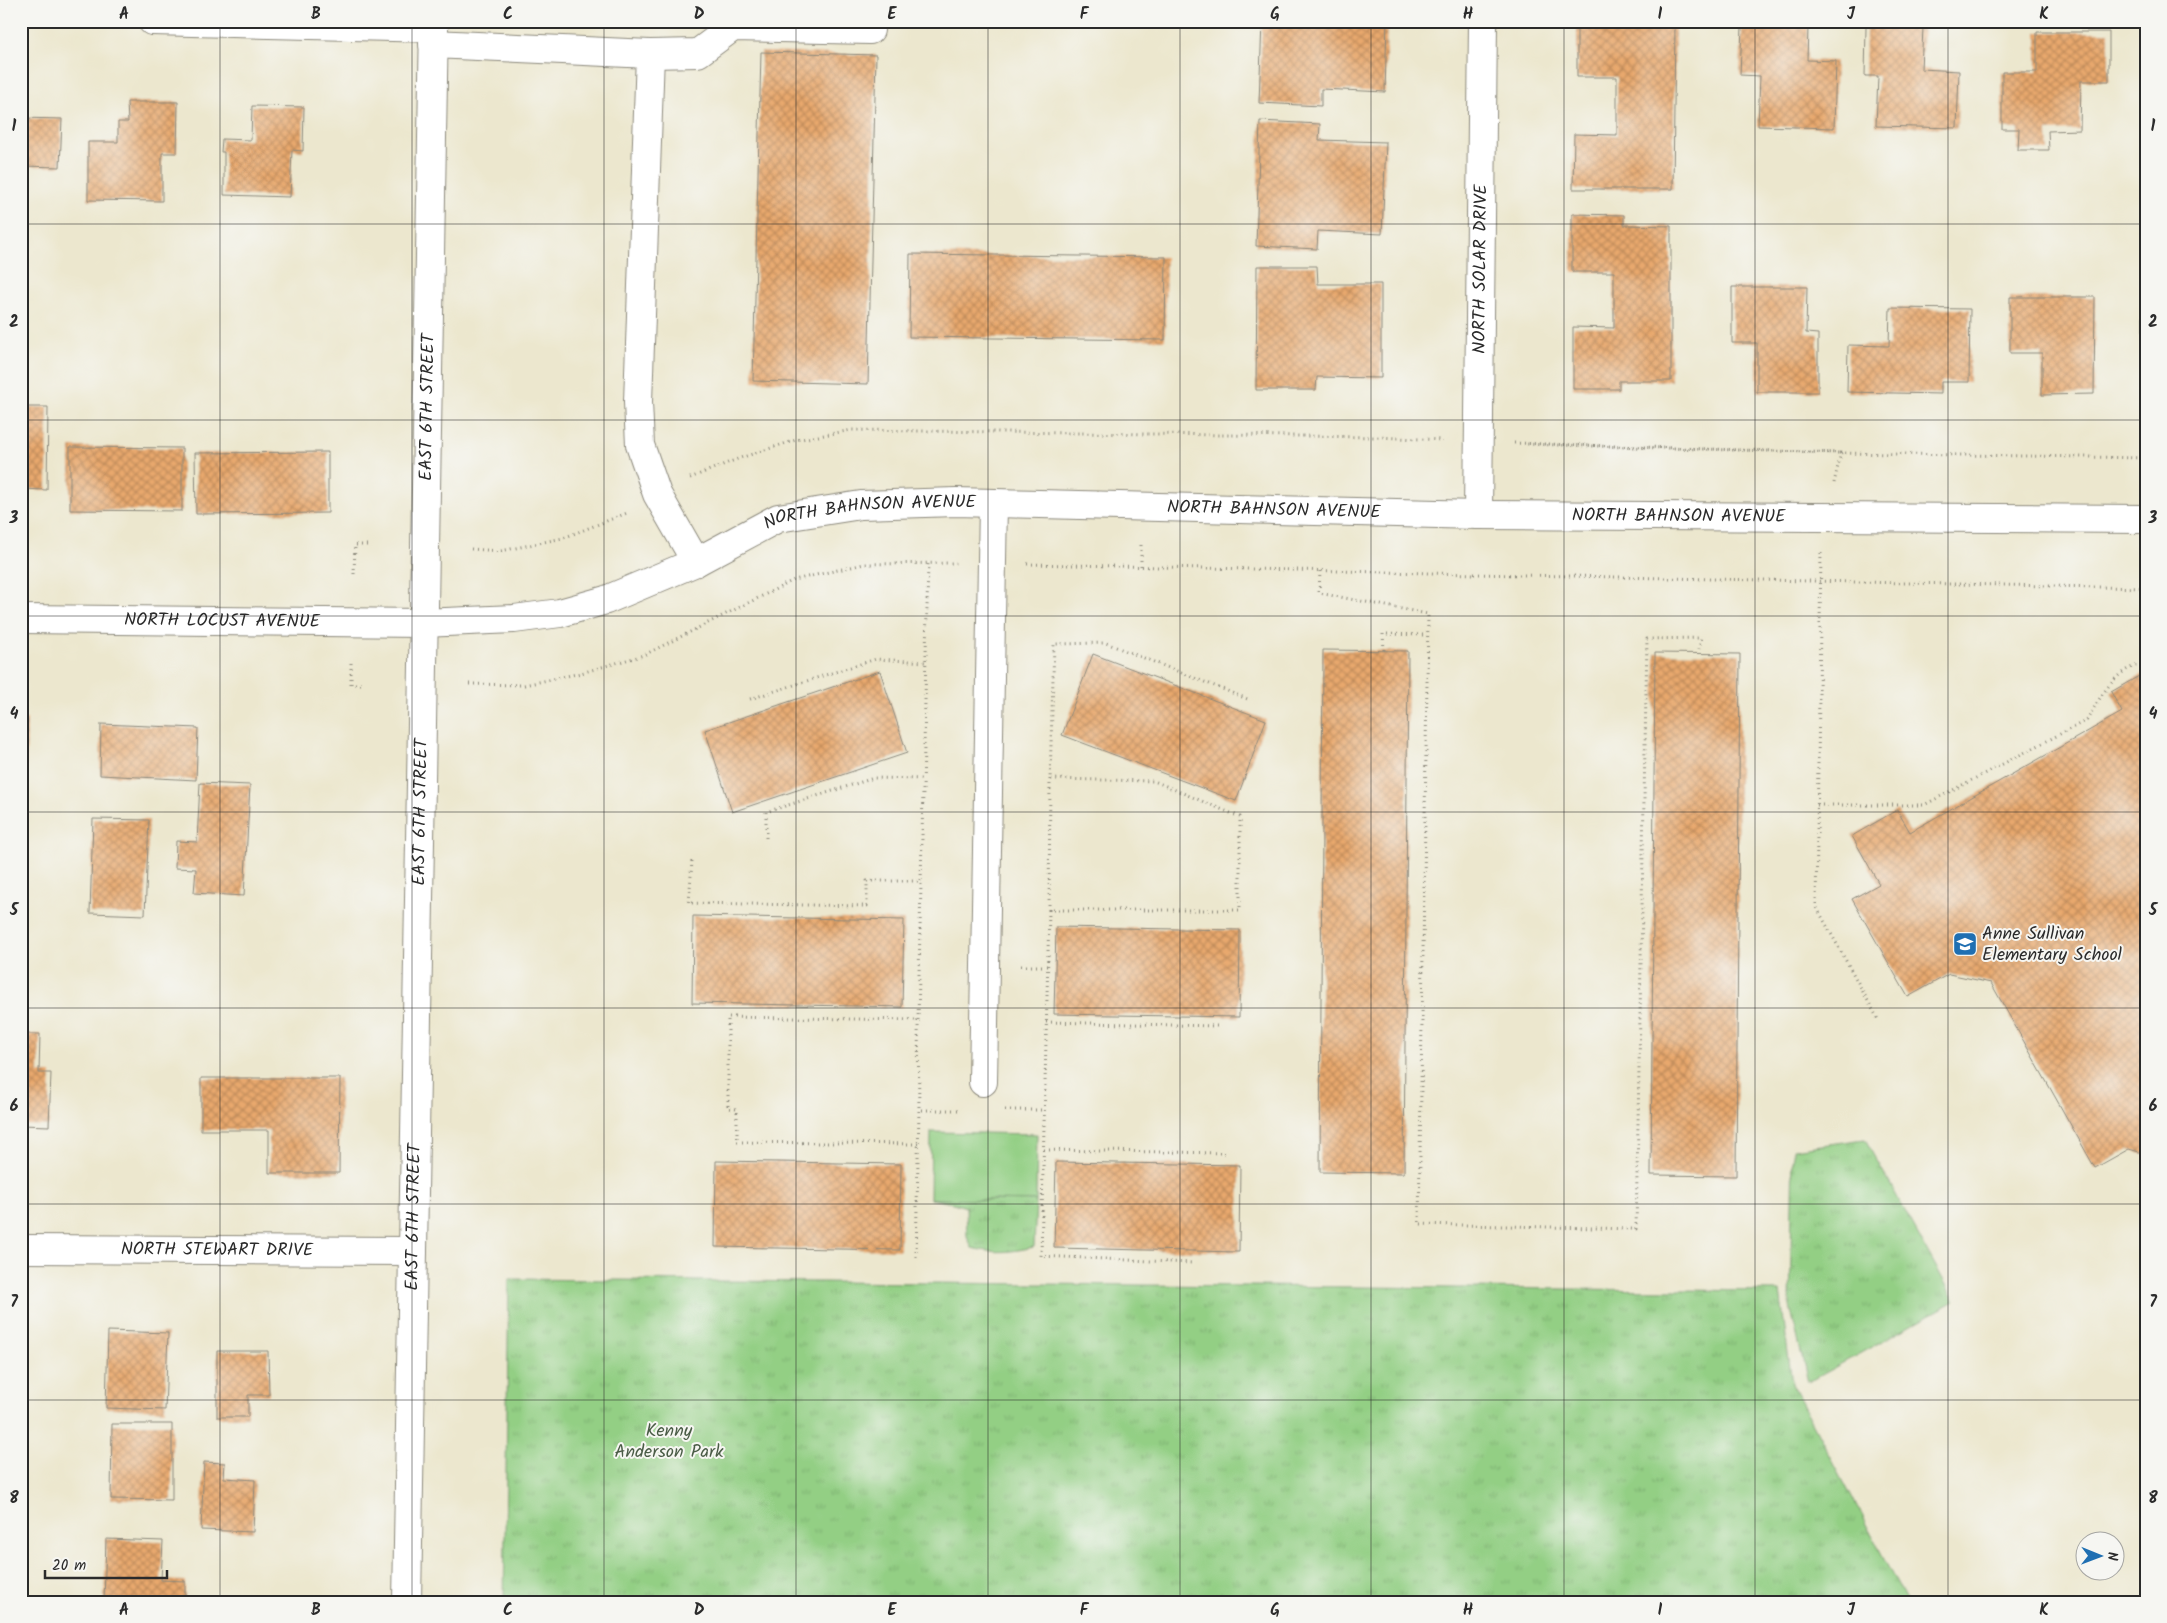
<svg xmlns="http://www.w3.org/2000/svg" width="2167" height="1623" font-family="Kalam,sans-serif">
<defs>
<pattern id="park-tufts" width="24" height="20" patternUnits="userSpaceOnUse" patternTransform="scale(1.25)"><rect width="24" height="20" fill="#93cf84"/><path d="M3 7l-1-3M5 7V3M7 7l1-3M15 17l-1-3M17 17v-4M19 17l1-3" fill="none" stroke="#7fb272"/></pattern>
<pattern id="building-cross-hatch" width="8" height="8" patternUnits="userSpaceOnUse" patternTransform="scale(1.25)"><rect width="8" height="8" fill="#e8a86d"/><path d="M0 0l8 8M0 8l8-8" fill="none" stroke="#bc895a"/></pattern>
</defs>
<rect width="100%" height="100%" fill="#f6f6f2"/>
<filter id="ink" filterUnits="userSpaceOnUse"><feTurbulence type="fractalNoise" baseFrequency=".02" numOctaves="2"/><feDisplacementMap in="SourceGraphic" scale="10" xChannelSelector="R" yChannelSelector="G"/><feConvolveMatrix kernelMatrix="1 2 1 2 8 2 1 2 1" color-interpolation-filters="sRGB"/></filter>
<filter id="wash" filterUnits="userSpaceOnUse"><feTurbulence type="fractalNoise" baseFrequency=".0096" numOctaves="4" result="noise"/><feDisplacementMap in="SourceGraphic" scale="20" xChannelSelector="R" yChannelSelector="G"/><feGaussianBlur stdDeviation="1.12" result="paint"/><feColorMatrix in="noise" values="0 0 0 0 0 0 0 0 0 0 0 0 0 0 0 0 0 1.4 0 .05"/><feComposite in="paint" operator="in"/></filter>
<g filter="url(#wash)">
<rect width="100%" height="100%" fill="#ece7ce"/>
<path fill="#93cf84" stroke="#5f7d58" d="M 931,1132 L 1037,1134 L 1036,1201 L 930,1199 Z"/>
<g fill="url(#park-tufts)" stroke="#5f7d58">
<path d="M 1865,1139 L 1955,1301 L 1808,1382 L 1790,1306 L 1793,1149 Z"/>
<path d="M 930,1199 L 1036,1201 L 1034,1247 C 1011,1252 995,1254 972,1248 L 967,1237 L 966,1207 L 953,1203 Z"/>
<path d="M 509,1279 L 1780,1291 L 1792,1384 L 1907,1602 L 504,1602 Z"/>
</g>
<g id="blocks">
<g fill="url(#building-cross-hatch)">
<path d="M 1262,21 L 1387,21 L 1385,92 L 1321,89 L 1321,106 L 1259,103 Z"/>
<path d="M 1577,25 L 1675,26 L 1673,189 L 1573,189 L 1574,134 L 1617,135 L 1617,77 L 1577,77 Z"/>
<path d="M 1742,26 L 1808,28 L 1807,60 L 1836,61 L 1834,128 L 1758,126 L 1760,76 L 1740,75 Z"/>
<path d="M 1866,27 L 1923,28 L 1921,69 L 1959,71 L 1957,128 L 1876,126 L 1878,76 L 1865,76 Z"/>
<path d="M 2037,32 L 2109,32 L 2109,81 L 2081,81 L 2080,130 L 2048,131 L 2049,150 L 2018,150 L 2019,129 L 2002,129 L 2002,72 L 2037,72 Z"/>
<path d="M 761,52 L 876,55 L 868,384 L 753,381 Z"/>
<path d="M 127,102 L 178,102 L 177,153 L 162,153 L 162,201 L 88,200 L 88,142 L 118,142 L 118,122 L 128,122 Z"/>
<path d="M 252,106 L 304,107 L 303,151 L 292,150 L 290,197 L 224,195 L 224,152 L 221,152 L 222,139 L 251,140 Z"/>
<path d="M 21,118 L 62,119 L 60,167 L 21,166 Z"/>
<path d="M 1260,121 L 1320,124 L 1319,140 L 1386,142 L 1382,234 L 1318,231 L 1317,249 L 1256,246 Z"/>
<path d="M 1572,214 L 1624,215 L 1624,225 L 1671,226 L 1671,381 L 1619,381 L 1619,389 L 1573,389 L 1573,327 L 1614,328 L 1614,272 L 1572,272 Z"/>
<path d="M 910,254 L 1166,257 L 1165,340 L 909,337 Z"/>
<path d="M 1257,266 L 1317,266 L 1318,284 L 1381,284 L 1381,378 L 1317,377 L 1316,390 L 1256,390 Z"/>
<path d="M 1732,287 L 1807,287 L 1806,333 L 1818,334 L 1818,392 L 1757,392 L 1757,343 L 1732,343 Z"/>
<path d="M 2010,297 L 2095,297 L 2094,394 L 2042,395 L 2042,353 L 2010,353 Z"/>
<rect x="2143" y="299" width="3" height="99"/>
<path d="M 1890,308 L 1970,309 L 1969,382 L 1941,382 L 1941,394 L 1847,392 L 1848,345 L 1889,346 Z"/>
<path d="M 21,407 L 48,407 L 47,490 L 21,489 Z"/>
<path d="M 70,447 L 182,448 L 182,511 L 70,510 Z"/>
<path d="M 328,452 L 328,513 L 196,514 L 195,453 Z"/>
<path d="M 1323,650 L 1408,651 L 1404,1173 L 1320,1172 Z"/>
<path d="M 1655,653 L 1740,654 L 1736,1176 L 1651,1175 Z"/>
<path d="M 1093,654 L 1266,720 L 1236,801 L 1062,735 Z"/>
<path d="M 880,671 L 907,753 L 732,812 L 705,730 Z"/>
<path d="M 2146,672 L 2146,1154 L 2129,1149 L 2095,1168 L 1991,983 L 1949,974 L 1908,997 L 1852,899 L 1879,884 L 1852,836 L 1897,810 L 1910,832 L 2122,712 L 2111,692 Z"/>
<path d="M 21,719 L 27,719 L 25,818 L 21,818 Z"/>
<path d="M 101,724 L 198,728 L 196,780 L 100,775 Z"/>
<path d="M 200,783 L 250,785 L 244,896 L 194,893 L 196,869 L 175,868 L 176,841 L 197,842 Z"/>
<path d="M 93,819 L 149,820 L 145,915 L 90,913 Z"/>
<path d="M 693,916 L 904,920 L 902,1007 L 692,1003 Z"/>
<path d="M 1056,927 L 1240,930 L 1239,1017 L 1054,1014 Z"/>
<path d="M 21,1034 L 40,1034 L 39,1073 L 51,1073 L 49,1126 L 21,1125 Z"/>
<path d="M 201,1078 L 340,1078 L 339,1173 L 269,1173 L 269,1130 L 201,1130 Z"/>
<path d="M 716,1161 L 901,1164 L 900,1250 L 715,1247 Z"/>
<path d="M 1056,1162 L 1240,1165 L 1239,1252 L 1054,1248 Z"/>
<path d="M 108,1331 L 168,1333 L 165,1410 L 106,1408 Z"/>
<path d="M 217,1351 L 268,1351 L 269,1395 L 248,1395 L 248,1417 L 217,1417 Z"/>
<path d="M 112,1424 L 172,1424 L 172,1500 L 111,1499 Z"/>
<path d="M 204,1462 L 225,1463 L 224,1478 L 255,1480 L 253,1532 L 201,1530 Z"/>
<path d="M 106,1539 L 163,1541 L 161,1580 L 185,1581 L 185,1602 L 104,1602 Z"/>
</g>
</g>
</g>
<g filter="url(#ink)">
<use href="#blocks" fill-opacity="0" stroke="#8c897c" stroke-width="1"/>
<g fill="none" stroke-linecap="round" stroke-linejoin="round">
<defs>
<g id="minor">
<path d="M 152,21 L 434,28"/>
<path d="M 433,44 L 650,54 L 638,402 L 640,445 L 657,494 L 696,562"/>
<path d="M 650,54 L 698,53 L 733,27 L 870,30 L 870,21"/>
<path id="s1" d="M 1478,515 L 1483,21"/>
<path id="s2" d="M 21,619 L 423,623 L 514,619 L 560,613 L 606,600 L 696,562 L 778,518 L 861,505 L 956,502 L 1478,515 L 2146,519"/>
<path d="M 983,1082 L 993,503"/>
<path id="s3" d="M 21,1249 L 413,1251"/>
</g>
<g id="major">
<path id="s4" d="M 407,1602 L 434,21"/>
</g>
</defs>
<use href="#minor" stroke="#8c897c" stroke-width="30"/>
<use href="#major" stroke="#8c897c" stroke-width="30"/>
<g stroke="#8c897c" stroke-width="3" stroke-dasharray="1 4" stroke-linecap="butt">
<path d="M 1514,443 L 1841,453 L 1524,444"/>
<path d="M 690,478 L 740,458 L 796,440 L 852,430 L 1375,437 L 1443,440"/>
<path d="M 1834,483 L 1841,453 L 2146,458"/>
<path d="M 471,549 L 501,551 L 563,538 L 627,513"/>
<path d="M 1821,553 L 1816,906 L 1879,1021"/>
<path d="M 1027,564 L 1474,574"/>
<path d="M 1141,566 L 1141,542"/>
<path d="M 1320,571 L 1319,593 L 1428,614 L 1419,1224 L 1636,1229 L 1647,639 L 1701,638 L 1699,649"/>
<path d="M 354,574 L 355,545 L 367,545"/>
<path d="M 1474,574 L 2146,588"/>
<path d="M 1384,650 L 1383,634 L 1427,635"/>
<path d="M 351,663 L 351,684 L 364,684"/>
<path d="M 469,684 L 524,685 L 581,673 L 644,655 L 794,580 L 864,564 L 956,563"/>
<path d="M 750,699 L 876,659 L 925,662"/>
<path d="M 1050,779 L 1049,910 L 1240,910 L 1240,817 L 1154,781 L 1050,779 L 1054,644 L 1106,643 L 1250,700"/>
<path d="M 1817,805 L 1924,805 L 2087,720 C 2099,699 2118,663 2146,665"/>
<path d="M 766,838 L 766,812 L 874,778 L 922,779"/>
<path d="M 692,861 L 689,903 L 867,906 L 867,881 L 922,881"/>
<path d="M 1049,910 L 1041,1256 L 1193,1263"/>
<path d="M 1021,966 L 1048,966"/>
<path d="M 918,1020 L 928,563"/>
<path d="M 1046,1022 L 1217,1026"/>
<path d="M 1005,1110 L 1045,1110"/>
<path d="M 918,1144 L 737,1142 L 737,1109 L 728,1108 L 728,1017 L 918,1020 L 919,1110"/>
<path d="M 1044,1150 L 1226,1153"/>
<path d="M 916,1257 L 919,1110 L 961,1110"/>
</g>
<use href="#minor" stroke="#fff" stroke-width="28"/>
<use href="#major" stroke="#fff" stroke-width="28"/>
</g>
</g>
<path fill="none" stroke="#2b2b2b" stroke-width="1" stroke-opacity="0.55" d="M 220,21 L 220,1602M 412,21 L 412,1602M 604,21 L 604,1602M 796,21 L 796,1602M 988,21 L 988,1602M 1180,21 L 1180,1602M 1371,21 L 1371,1602M 1564,21 L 1564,1602M 1755,21 L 1755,1602M 1948,21 L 1948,1602M 21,224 L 2146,224M 21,420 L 2146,420M 21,616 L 2146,616M 21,812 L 2146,812M 21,1008 L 2146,1008M 21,1204 L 2146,1204M 21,1400 L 2146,1400"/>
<defs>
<symbol id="school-square" viewBox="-11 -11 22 22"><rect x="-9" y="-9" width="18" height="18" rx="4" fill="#1f6fb2" stroke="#f6f6f2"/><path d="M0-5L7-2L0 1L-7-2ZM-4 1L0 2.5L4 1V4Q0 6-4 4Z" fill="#fff"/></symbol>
</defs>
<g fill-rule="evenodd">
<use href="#school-square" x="1951" y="930" width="28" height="28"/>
</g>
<g text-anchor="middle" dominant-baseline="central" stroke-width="4" stroke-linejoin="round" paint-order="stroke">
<g font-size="18" fill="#2b2b2b" stroke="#f6f6f2">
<text stroke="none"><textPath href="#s1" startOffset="246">NORTH SOLAR DRIVE</textPath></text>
<text stroke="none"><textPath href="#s4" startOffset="1195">EAST 6TH STREET</textPath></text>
<text stroke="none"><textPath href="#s2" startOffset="1275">NORTH BAHNSON AVENUE</textPath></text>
<text stroke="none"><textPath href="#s2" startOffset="870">NORTH BAHNSON AVENUE</textPath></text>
<text stroke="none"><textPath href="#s2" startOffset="1680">NORTH BAHNSON AVENUE</textPath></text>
<text stroke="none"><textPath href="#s2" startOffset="201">NORTH LOCUST AVENUE</textPath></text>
<text stroke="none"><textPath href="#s4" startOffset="790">EAST 6TH STREET</textPath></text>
<text stroke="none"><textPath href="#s4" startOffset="385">EAST 6TH STREET</textPath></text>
<text stroke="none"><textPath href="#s3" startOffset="196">NORTH STEWART DRIVE</textPath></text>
</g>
<g font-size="18" fill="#2b2b2b" stroke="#f6f6f2" text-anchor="start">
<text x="1982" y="934">Anne Sullivan<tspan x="1982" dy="21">Elementary School</tspan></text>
</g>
<g font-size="18" fill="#4a5c46" stroke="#f6f6f2">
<text x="669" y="1431">Kenny<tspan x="669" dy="21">Anderson Park</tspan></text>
</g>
</g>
<rect width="2167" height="1623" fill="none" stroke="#f6f6f2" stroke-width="55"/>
<g transform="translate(2100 1556) rotate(91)"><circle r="24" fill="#f6f6f2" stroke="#a5a5a2"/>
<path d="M0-4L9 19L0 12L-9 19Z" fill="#1f6fb2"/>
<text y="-8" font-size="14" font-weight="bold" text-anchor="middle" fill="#2b2b2b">N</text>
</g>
<path d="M45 1570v8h122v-8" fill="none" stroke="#2b2b2b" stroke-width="2.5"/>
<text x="52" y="1570" font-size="15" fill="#2b2b2b" stroke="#f6f6f2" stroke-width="4" paint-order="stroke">20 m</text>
<rect x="28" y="28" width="2112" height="1568" fill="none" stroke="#2b2b2b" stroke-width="2"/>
<g font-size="16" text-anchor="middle" font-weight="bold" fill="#2b2b2b">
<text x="124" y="19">A</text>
<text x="316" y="19">B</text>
<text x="508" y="19">C</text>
<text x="699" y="19">D</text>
<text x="892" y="19">E</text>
<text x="1084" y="19">F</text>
<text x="1275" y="19">G</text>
<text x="1468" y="19">H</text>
<text x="1660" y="19">I</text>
<text x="1851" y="19">J</text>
<text x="2044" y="19">K</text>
<text x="14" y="131">1</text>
<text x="2153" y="131">1</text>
<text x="14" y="327">2</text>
<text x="2153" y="327">2</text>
<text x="14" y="523">3</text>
<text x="2153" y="523">3</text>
<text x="14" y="719">4</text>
<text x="2153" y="719">4</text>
<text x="14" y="915">5</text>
<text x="2153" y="915">5</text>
<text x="14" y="1111">6</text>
<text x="2153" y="1111">6</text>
<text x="14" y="1307">7</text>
<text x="2153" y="1307">7</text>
<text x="14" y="1503">8</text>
<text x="2153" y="1503">8</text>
<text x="124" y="1615">A</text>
<text x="316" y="1615">B</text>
<text x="508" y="1615">C</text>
<text x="699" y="1615">D</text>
<text x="892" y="1615">E</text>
<text x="1084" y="1615">F</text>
<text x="1275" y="1615">G</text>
<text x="1468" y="1615">H</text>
<text x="1660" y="1615">I</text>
<text x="1851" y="1615">J</text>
<text x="2044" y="1615">K</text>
</g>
</svg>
